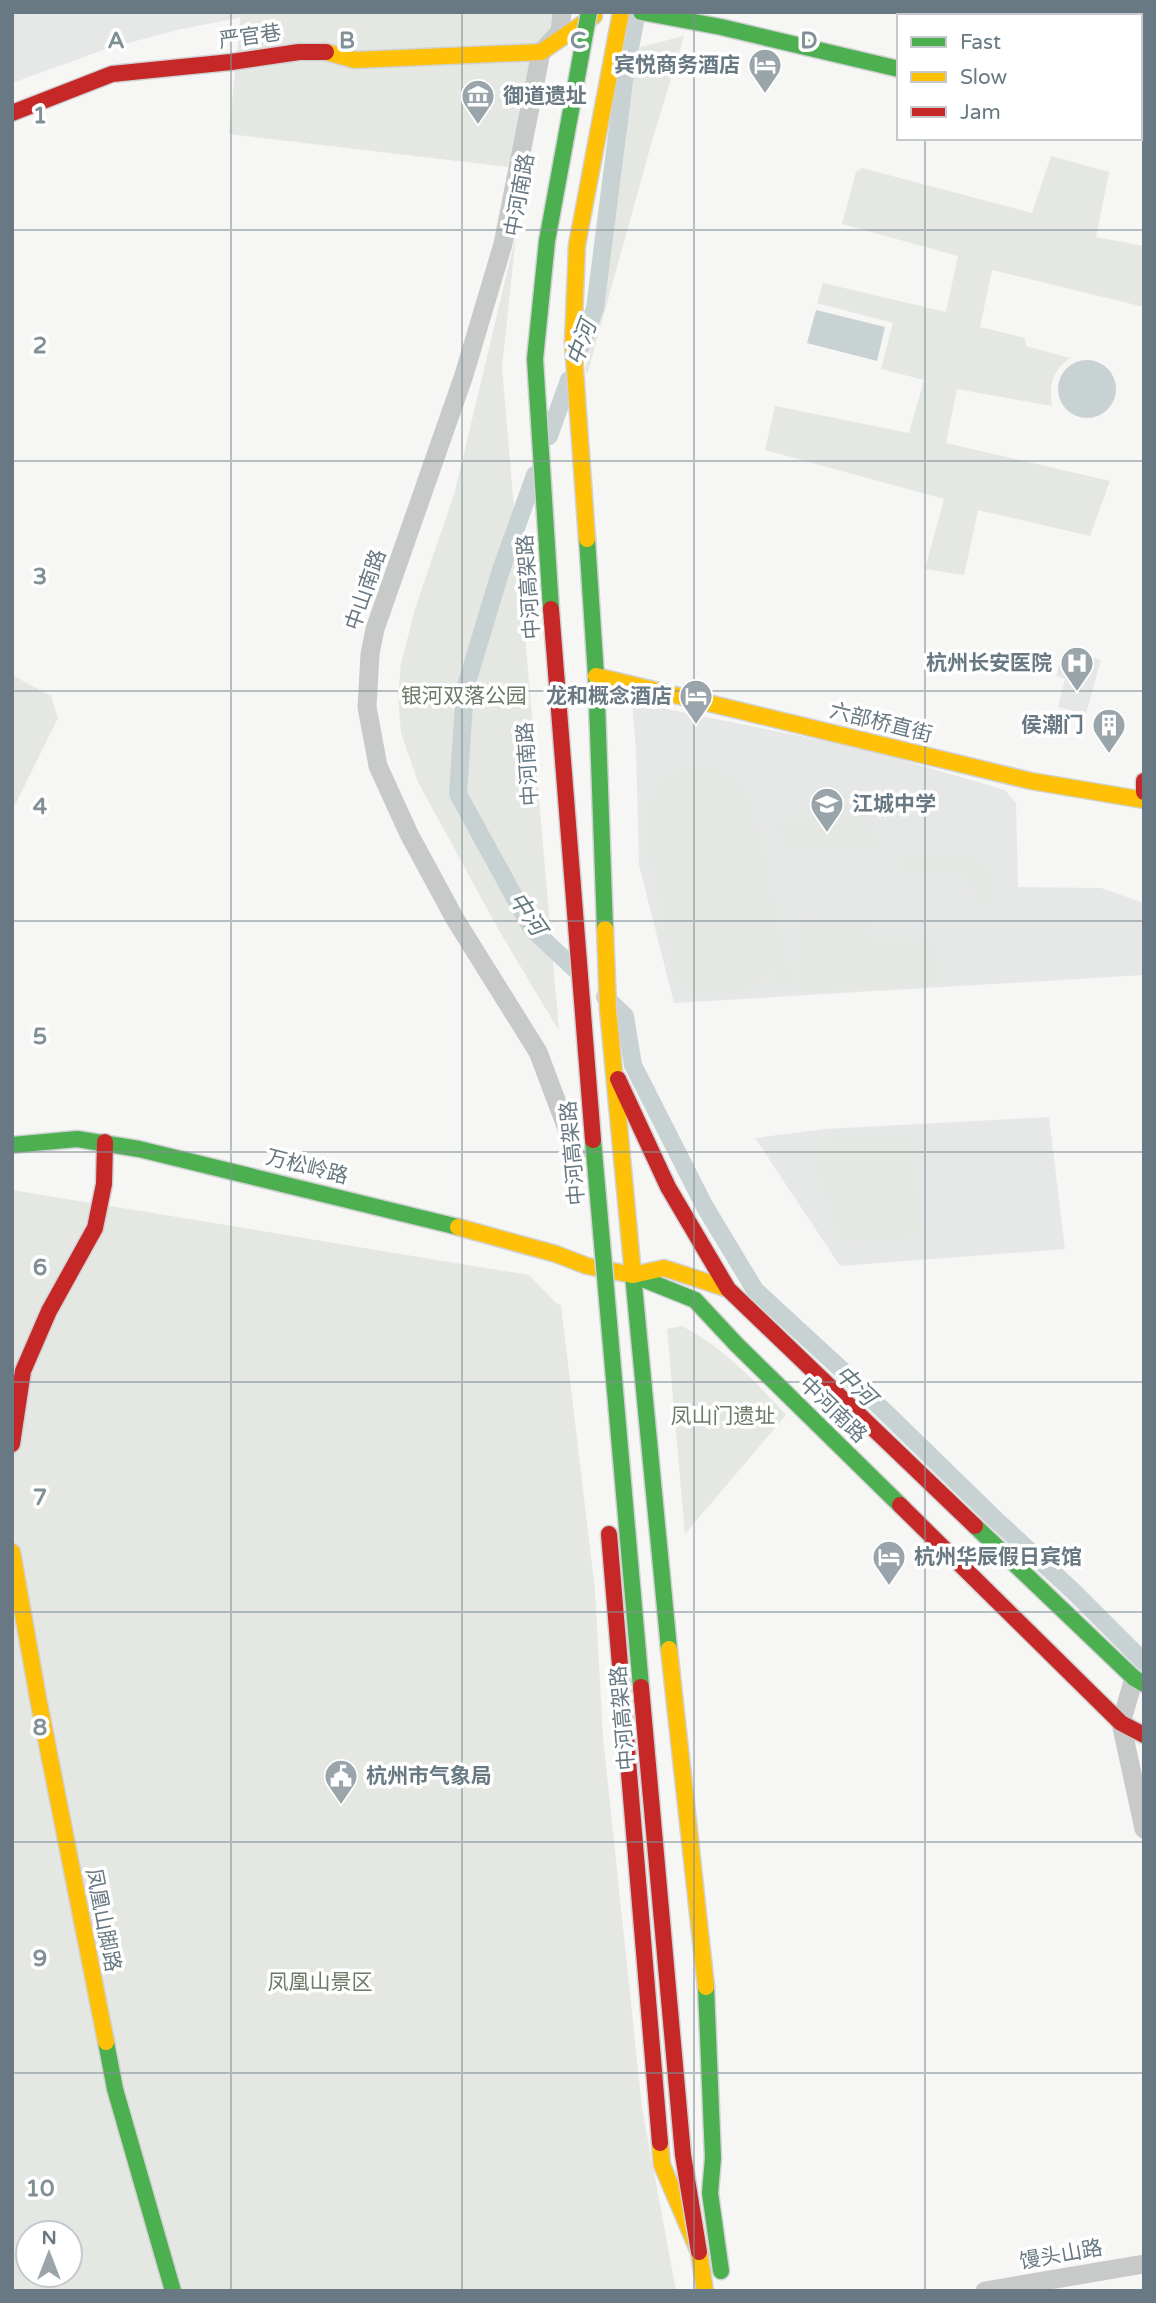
<svg xmlns="http://www.w3.org/2000/svg" width="1156" height="2303" font-family="'Varela Round','Noto Sans SC',sans-serif">
<rect width="100%" height="100%" fill="#f6f6f5"/>
<g fill="#e6e7e7">
<path d="M 12,12 L 269,12 L 177,30 L 106,49 L 12,83 Z"/>
<path d="M 1064,650 L 1101,660 L 1086,714 L 1058,707 L 1065,679 L 1056,676 Z"/>
<path d="M 632,702 L 865,749 L 1005,790 L 1016,803 L 1018,887 L 1101,888 L 1144,903 L 1144,975 L 674,1003 L 639,865 L 636,748 Z"/>
<path d="M 1049,1117 L 1065,1249 L 840,1266 L 755,1138 L 825,1129 Z"/>
</g>
<g fill="#e5e7e3" fill-rule="evenodd">
<path d="M 241,12 L 555,12 L 516,168 L 229,134 Z"/>
<path d="M 684,36 L 652,141 L 587,375 L 585,369 C 595,333 605,296 610,259 C 619,189 620,115 640,47 Z"/>
<path d="M 1051,156 L 1109,172 L 1096,237 L 1144,246 L 1144,307 L 992,270 L 980,327 L 1025,338 L 1026,346 L 1070,358 C 1052,371 1049,384 1052,406 L 957,389 L 946,443 L 1110,481 L 1090,536 L 978,510 L 964,575 L 925,569 L 944,499 L 765,450 L 775,406 L 909,433 L 924,380 L 881,369 L 893,323 L 817,303 L 823,283 L 946,312 L 958,256 L 842,224 L 856,172 L 862,168 L 1032,213 Z"/>
<path d="M 516,235 L 502,368 L 559,1031 L 497,927 L 418,782 L 401,733 L 398,695 L 401,664 L 415,609 L 455,491 Z"/>
<path d="M 12,675 L 51,696 L 58,718 L 12,811 Z"/>
<path d="M 698,765 C 728,766 746,783 755,811 L 793,984 L 777,986 L 773,970 C 756,993 711,1005 687,988 C 680,984 676,977 672,971 L 644,828 C 645,790 661,771 698,765 Z"/>
<path d="M 870,815 L 871,833 L 880,837 L 878,848 L 780,852 L 777,821 Z"/>
<path d="M 973,854 L 991,869 L 993,905 L 972,905 L 968,871 L 902,874 L 902,856 Z"/>
<path d="M 869,916 L 870,941 L 935,938 L 937,985 L 798,991 L 795,918 Z"/>
<path d="M 910,1132 L 924,1236 L 843,1245 L 806,1140 Z"/>
<path d="M 12,1190 L 529,1275 L 557,1304 L 561,1305 L 595,1590 L 603,1737 L 642,2108 L 676,2291 L 12,2291 ZM 28,2233 L 70,2233 L 70,2275 L 28,2275 Z"/>
<path d="M 682,1326 C 723,1347 755,1381 786,1415 L 685,1534 L 667,1329 Z"/>
</g>
<g fill="#c8d2d3">
<path d="M 816,310 L 885,327 L 877,361 L 807,343 Z"/>
<circle cx="1087" cy="389" r="29"/>
</g>
<g fill="none" stroke-linecap="round" stroke-linejoin="round">
<g stroke="#c8d2d3" stroke-width="18">
<path d="M 581,347 L 595,308 L 625,73 L 637,12"/>
<path d="M 549,436 L 569,380"/>
<path d="M 535,475 L 501,570 L 465,689 L 458,794 L 532,929 L 577,971"/>
<path d="M 605,997 L 625,1016 L 633,1065 L 705,1207 L 755,1290 L 843,1371 L 995,1519 L 1073,1591 L 1144,1662"/>
</g>
<defs>
<g id="fast">
<path d="M 641,12 L 721,27 L 899,69"/>
<path d="M 587,539 L 596,676 L 605,929"/>
<path d="M 12,1145 L 77,1139 L 139,1149 L 458,1227"/>
<path d="M 633,1275 L 695,1300 L 736,1344 L 900,1505"/>
<path d="M 633,1275 L 669,1649"/>
<path d="M 975,1526 L 1134,1678 L 1144,1684"/>
<path d="M 706,1987 L 713,2158 L 710,2193 L 721,2271"/>
<path d="M 106,2042 L 115,2089 L 173,2291"/>
</g>
<g id="slow">
<path d="M 326,52 L 355,60 L 541,52 L 594,16"/>
<path d="M 1140,128 L 1144,129"/>
<path d="M 587,539 L 573,342 L 577,245 L 621,12"/>
<path d="M 596,676 L 1031,781 L 1144,800"/>
<path d="M 605,929 L 608,1009 L 633,1275"/>
<path d="M 458,1227 L 556,1254 L 587,1266 L 633,1275 L 664,1268 L 728,1289"/>
<path d="M 12,1552 L 38,1698 L 106,2042"/>
<path d="M 669,1649 L 706,1987"/>
<path d="M 660,2143 L 662,2165 L 699,2252 L 705,2291"/>
</g>
<g id="jam">
<path d="M 12,113 L 112,74 L 231,62 L 299,52 L 326,52"/>
<path d="M 1144,781 L 1144,792"/>
<path d="M 618,1079 L 668,1187 L 728,1289 L 975,1526"/>
<path d="M 12,1444 L 23,1371 L 49,1311 L 95,1228 L 104,1184 L 105,1142"/>
<path d="M 900,1505 L 1121,1723 L 1144,1735"/>
<path d="M 609,1534 L 660,2143"/>
</g>
</defs>
<use href="#fast" stroke="#d1d2d3" stroke-width="19"/>
<use href="#slow" stroke="#d1d2d3" stroke-width="19"/>
<use href="#jam" stroke="#d1d2d3" stroke-width="19"/>
<g stroke="#c8caca" stroke-width="19">
<path d="M 562,12 L 560,32 L 541,52 L 503,244 L 464,375 L 375,629 L 370,654 L 367,707 L 378,766 L 409,834 L 455,919 L 538,1052 L 578,1158"/>
<path d="M 1134,1678 L 1121,1723 L 1144,1829"/>
<path d="M 985,2291 L 1144,2264"/>
</g>
<use href="#fast" stroke="#4caf50" stroke-width="16"/>
<use href="#slow" stroke="#ffc107" stroke-width="16"/>
<use href="#jam" stroke="#c62828" stroke-width="16"/>
<defs>
<g id="fast-bridge">
<path d="M 551,609 L 535,359 L 547,241 L 589,12"/>
<path d="M 593,1140 L 641,1687"/>
</g>
<g id="jam-bridge">
<path d="M 551,609 L 593,1140"/>
<path d="M 641,1687 L 683,2155 L 699,2252"/>
</g>
</defs>
<use href="#fast-bridge" stroke="#d1d2d2" stroke-width="19" stroke-linecap="butt"/>
<use href="#jam-bridge" stroke="#d1d2d2" stroke-width="19" stroke-linecap="butt"/>
<use href="#fast-bridge" stroke="#4caf50" stroke-width="16"/>
<use href="#jam-bridge" stroke="#c62828" stroke-width="16"/>
</g>
<path fill="none" stroke="#818f97" stroke-width="2" stroke-opacity="0.55" d="M 231,12 L 231,2291M 462,12 L 462,2291M 694,12 L 694,2291M 925,12 L 925,16M 925,138 L 925,2291M 12,230 L 1144,230M 12,461 L 1144,461M 12,691 L 1144,691M 12,921 L 1144,921M 12,1152 L 1144,1152M 12,1382 L 1144,1382M 12,1612 L 1144,1612M 12,1842 L 1144,1842M 12,2073 L 1144,2073"/>
<defs>
<symbol id="hotel-pin" viewBox="-11 -11 22 30"><path d="M0 17L-7.5 6A9.5 9.5 0 1 1 7.5 6Z" fill="#9aa5ab" stroke="#fff"/><path d="M-6-4.5h1.5V1H6V5H4.5V3h-9V5H-6ZM-4 0a1.8 1.8 0 1 1 3.6 0ZM.5 0V-2.5h3Q6-2.5 6 0Z" fill="#fff"/></symbol>
<symbol id="museum-pin" viewBox="-11 -11 22 30"><path d="M0 17L-7.5 6A9.5 9.5 0 1 1 7.5 6Z" fill="#9aa5ab" stroke="#fff"/><path d="M0-6L6-3V-2H-6V-3ZM-5-1h2V3h-2ZM-1-1h2V3h-2ZM3-1h2V3H3ZM-6 4H6V6H-6Z" fill="#fff"/></symbol>
<symbol id="hospital-pin" viewBox="-11 -11 22 30"><path d="M0 17L-7.5 6A9.5 9.5 0 1 1 7.5 6Z" fill="#9aa5ab" stroke="#fff"/><path d="M-5-5h3v3.5h4V-5h3V5h-3V1.5h-4V5h-3Z" fill="#fff"/></symbol>
<symbol id="building-pin" viewBox="-11 -11 22 30"><path d="M0 17L-7.5 6A9.5 9.5 0 1 1 7.5 6Z" fill="#9aa5ab" stroke="#fff"/><path d="M-4-6H4V6H1V3H-1V6H-4ZM-2.5-4.3h1.7v1.8h-1.7ZM.8-4.3h1.7v1.8H.8ZM-2.5-1h1.7V.8h-1.7ZM.8-1h1.7V.8H.8Z" fill="#fff"/></symbol>
<symbol id="school-pin" viewBox="-11 -11 22 30"><path d="M0 17L-7.5 6A9.5 9.5 0 1 1 7.5 6Z" fill="#9aa5ab" stroke="#fff"/><path d="M0-5L7-2L0 1L-7-2ZM-4 1L0 2.5L4 1V4Q0 6-4 4Z" fill="#fff"/></symbol>
<symbol id="civic-pin" viewBox="-11 -11 22 30"><path d="M0 17L-7.5 6A9.5 9.5 0 1 1 7.5 6Z" fill="#9aa5ab" stroke="#fff"/><path d="M-.6-6.5H3V-4.5H.6V-3L4-1V1h2V6H-6V1h2V-1L-.6-3ZM-1.2 2.5V6h2.4V2.5Z" fill="#fff"/></symbol>
</defs>
<g fill-rule="evenodd">
<use href="#hotel-pin" x="746" y="46" width="38" height="52"/>
<use href="#museum-pin" x="459" y="77" width="38" height="52"/>
<use href="#hospital-pin" x="1058" y="644" width="38" height="52"/>
<use href="#hotel-pin" x="677" y="677" width="38" height="52"/>
<use href="#building-pin" x="1090" y="706" width="38" height="52"/>
<use href="#school-pin" x="808" y="785" width="38" height="52"/>
<use href="#hotel-pin" x="870" y="1538" width="38" height="52"/>
<use href="#civic-pin" x="322" y="1757" width="38" height="52"/>
</g>
<g text-anchor="middle" dominant-baseline="central" stroke-width="7" stroke-linejoin="round" paint-order="stroke">
<g font-size="21" fill="#687983" stroke="#fff">
<text transform="translate(250 37) rotate(-8)">严官巷</text>
<text transform="translate(520 195) rotate(-80)">中河南路</text>
<text transform="translate(529 587) rotate(-94)">中河高架路</text>
<text transform="translate(366 590) rotate(-71)">中山南路</text>
<text transform="translate(881 723) rotate(14)">六部桥直街</text>
<text transform="translate(528 764) rotate(-94)">中河南路</text>
<text transform="translate(573 1153) rotate(-95)">中河高架路</text>
<text transform="translate(307 1167) rotate(14)">万松岭路</text>
<text transform="translate(833 1410) rotate(44)">中河南路</text>
<text transform="translate(623 1718) rotate(-95)">中河高架路</text>
<text transform="translate(103 1920) rotate(79)">凤凰山脚路</text>
<text transform="translate(1061 2255) rotate(-10)">馒头山路</text>
</g>
<g font-size="21" font-weight="bold" fill="#687983" stroke="#fff" text-anchor="end">
<text x="740" y="65">宾悦商务酒店</text>
<text x="503" y="96" text-anchor="start">御道遗址</text>
<text x="1052" y="663">杭州长安医院</text>
<text x="672" y="696">龙和概念酒店</text>
<text x="1084" y="725">侯潮门</text>
<text x="852" y="804" text-anchor="start">江城中学</text>
<text x="914" y="1557" text-anchor="start">杭州华辰假日宾馆</text>
<text x="366" y="1776" text-anchor="start">杭州市气象局</text>
</g>
<g font-size="21" fill="#6c7a67" stroke="#fff">
<text x="464" y="696">银河双落公园</text>
<text x="723" y="1416">凤山门遗址</text>
<text x="320" y="1982">凤凰山景区</text>
</g>
<g font-size="23" font-style="italic" fill="#647a7f" stroke="#fff">
<text transform="translate(582 343) rotate(-70)">中河</text>
<text transform="translate(527 914) rotate(56)">中河</text>
<text transform="translate(855 1386) rotate(44)">中河</text>
</g>
</g>
<g font-size="23" text-anchor="middle" font-weight="bold" fill="#818f97" stroke="#fff" stroke-width="7" stroke-linejoin="round" paint-order="stroke">
<text x="116" y="48">A</text>
<text x="347" y="48">B</text>
<text x="578" y="48">C</text>
<text x="809" y="48">D</text>
<text x="40" y="123">1</text>
<text x="40" y="353">2</text>
<text x="40" y="584">3</text>
<text x="40" y="814">4</text>
<text x="40" y="1044">5</text>
<text x="40" y="1275">6</text>
<text x="40" y="1505">7</text>
<text x="40" y="1735">8</text>
<text x="40" y="1966">9</text>
<text x="40" y="2196">10</text>
</g>
<rect width="1156" height="2303" fill="none" stroke="#687983" stroke-width="28"/>
<rect x="897" y="14" width="245" height="126" fill="#ffffff" stroke="#c3c9cd" stroke-width="2"/>
<rect x="911" y="37" width="35" height="10" fill="#4caf50" stroke="#c3c9cd" stroke-width="2"/>
<text x="960" y="49" font-size="21" fill="#687983">Fast</text>
<rect x="911" y="72" width="35" height="10" fill="#ffc107" stroke="#c3c9cd" stroke-width="2"/>
<text x="960" y="84" font-size="21" fill="#687983">Slow</text>
<rect x="911" y="107" width="35" height="10" fill="#c62828" stroke="#c3c9cd" stroke-width="2"/>
<text x="960" y="119" font-size="21" fill="#687983">Jam</text>
<g transform="translate(49 2254)"><circle r="33" fill="#ffffff" stroke="#c3c9cd" stroke-width="2"/>
<path d="M0-5L12 26L0 18L-12 26Z" fill="#9aa5ab"/>
<text y="-10" font-size="19" font-weight="bold" text-anchor="middle" fill="#687983">N</text>
</g>
</svg>
